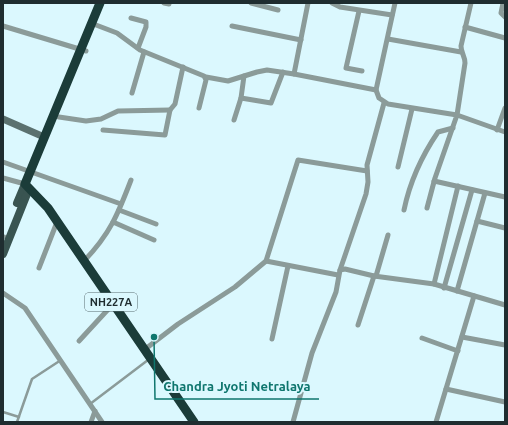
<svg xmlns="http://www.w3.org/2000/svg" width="508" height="425" font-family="Ubuntu,sans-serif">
<rect width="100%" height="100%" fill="#dbf8fe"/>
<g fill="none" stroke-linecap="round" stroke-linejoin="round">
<g stroke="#8b9b99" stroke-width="2.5">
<path d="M 90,404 L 148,360"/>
<path d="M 3,412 L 19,417"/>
<path d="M 17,422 L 32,379 L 61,360"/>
</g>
<g stroke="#8b9b99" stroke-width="5">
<path d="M 164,3 L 169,4"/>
<path d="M 251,3 L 278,10"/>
<path d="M 308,3 L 294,74 L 376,90"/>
<path d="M 332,3 L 340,7 L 392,15"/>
<path d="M 395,3 L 376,90 L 379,98 L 388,104 L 457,115 L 435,178 L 427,208"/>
<path d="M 471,3 L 461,46 C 461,53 465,56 465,63 L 457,115 L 505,132"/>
<path d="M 503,3 L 501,13 L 505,17"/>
<path d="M 359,11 L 346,68 L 362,71"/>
<path d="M 131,18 L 146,22 L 146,27 L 138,48"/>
<path d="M 96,25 L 117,33 L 140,50 L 204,76 L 206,80 L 199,108"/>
<path d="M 3,26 L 86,51"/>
<path d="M 232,26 L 301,40"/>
<path d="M 465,27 L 505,38"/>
<path d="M 388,39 L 461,52"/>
<path d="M 206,77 L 228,81 L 257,72 L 267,70 L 294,74"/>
<path d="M 132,93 L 144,52"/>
<path d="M 241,98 L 271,103 L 283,72"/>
<path d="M 59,117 L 86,121 L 101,119 L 118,111 L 170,110"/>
<path d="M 234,120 L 241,98 L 244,76"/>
<path d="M 103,130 L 165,135 L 170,110 L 175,104 L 183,67"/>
<path d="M 497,130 L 505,108"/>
<path d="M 3,162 L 121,204"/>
<path d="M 398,167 L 412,109"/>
<path d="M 3,178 L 25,184"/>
<path d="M 434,181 L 505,197"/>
<path d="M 119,210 L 156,224"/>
<path d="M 404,210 C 410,181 421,157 438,132 L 453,128"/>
<path d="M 477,221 L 505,228"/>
<path d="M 113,222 L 154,240"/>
<path d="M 3,237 L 4,237"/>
<path d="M 84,261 C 110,234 118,214 131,180"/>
<path d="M 266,261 L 338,275"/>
<path d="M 39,268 L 57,222"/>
<path d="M 340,270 L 366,194 L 368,182 L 367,165 L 384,103"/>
<path d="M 376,276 L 388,235"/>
<path d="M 434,284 L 458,186"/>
<path d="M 444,288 L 472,190"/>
<path d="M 457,291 L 485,193"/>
<path d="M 3,293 L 25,308 L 102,422"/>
<path d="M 358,325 L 374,276"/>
<path d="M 462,337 L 505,345"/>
<path d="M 422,338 L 458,351"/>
<path d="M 272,339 L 288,266"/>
<path d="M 79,341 L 113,304"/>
<path d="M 144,350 L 178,324 L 235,287 L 266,261 L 298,160 L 367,171"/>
<path d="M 446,389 L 505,402"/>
<path d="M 91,422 L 95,411"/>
<path d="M 293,422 L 312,353 L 336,292 L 340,270 L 345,269 L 374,276 L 434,284 L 505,305"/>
<path d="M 436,422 L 474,296"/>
</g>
<path stroke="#5b716f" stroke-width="7" d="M 3,119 L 44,137"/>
<g stroke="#395451" stroke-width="8">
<path d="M 17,203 L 25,184"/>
<path d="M 3,254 L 29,189"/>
</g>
<path stroke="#1b3c39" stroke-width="9" d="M 100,3 L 25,184 L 48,208 L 65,233 L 194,422"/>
</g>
<g text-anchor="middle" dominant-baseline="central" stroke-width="4" stroke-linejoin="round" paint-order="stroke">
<rect fill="#dbf8fe" stroke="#576a6e" stroke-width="1" x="85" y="293" width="52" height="18" rx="3"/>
<g font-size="11" font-weight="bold" fill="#1f2d30">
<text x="111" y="302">NH227A</text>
</g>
</g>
<path fill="none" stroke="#0f766e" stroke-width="1.5" d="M154 337L155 399H319"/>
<circle fill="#0f766e" stroke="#dbf8fe" stroke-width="1.5" cx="154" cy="337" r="4"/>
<g font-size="13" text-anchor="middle" font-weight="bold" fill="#0f766e" stroke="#dbf8fe" stroke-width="4" stroke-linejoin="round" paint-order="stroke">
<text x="237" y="391">Chandra Jyoti Netralaya</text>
</g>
<rect width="508" height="425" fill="none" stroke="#1f2d30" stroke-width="8"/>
</svg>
